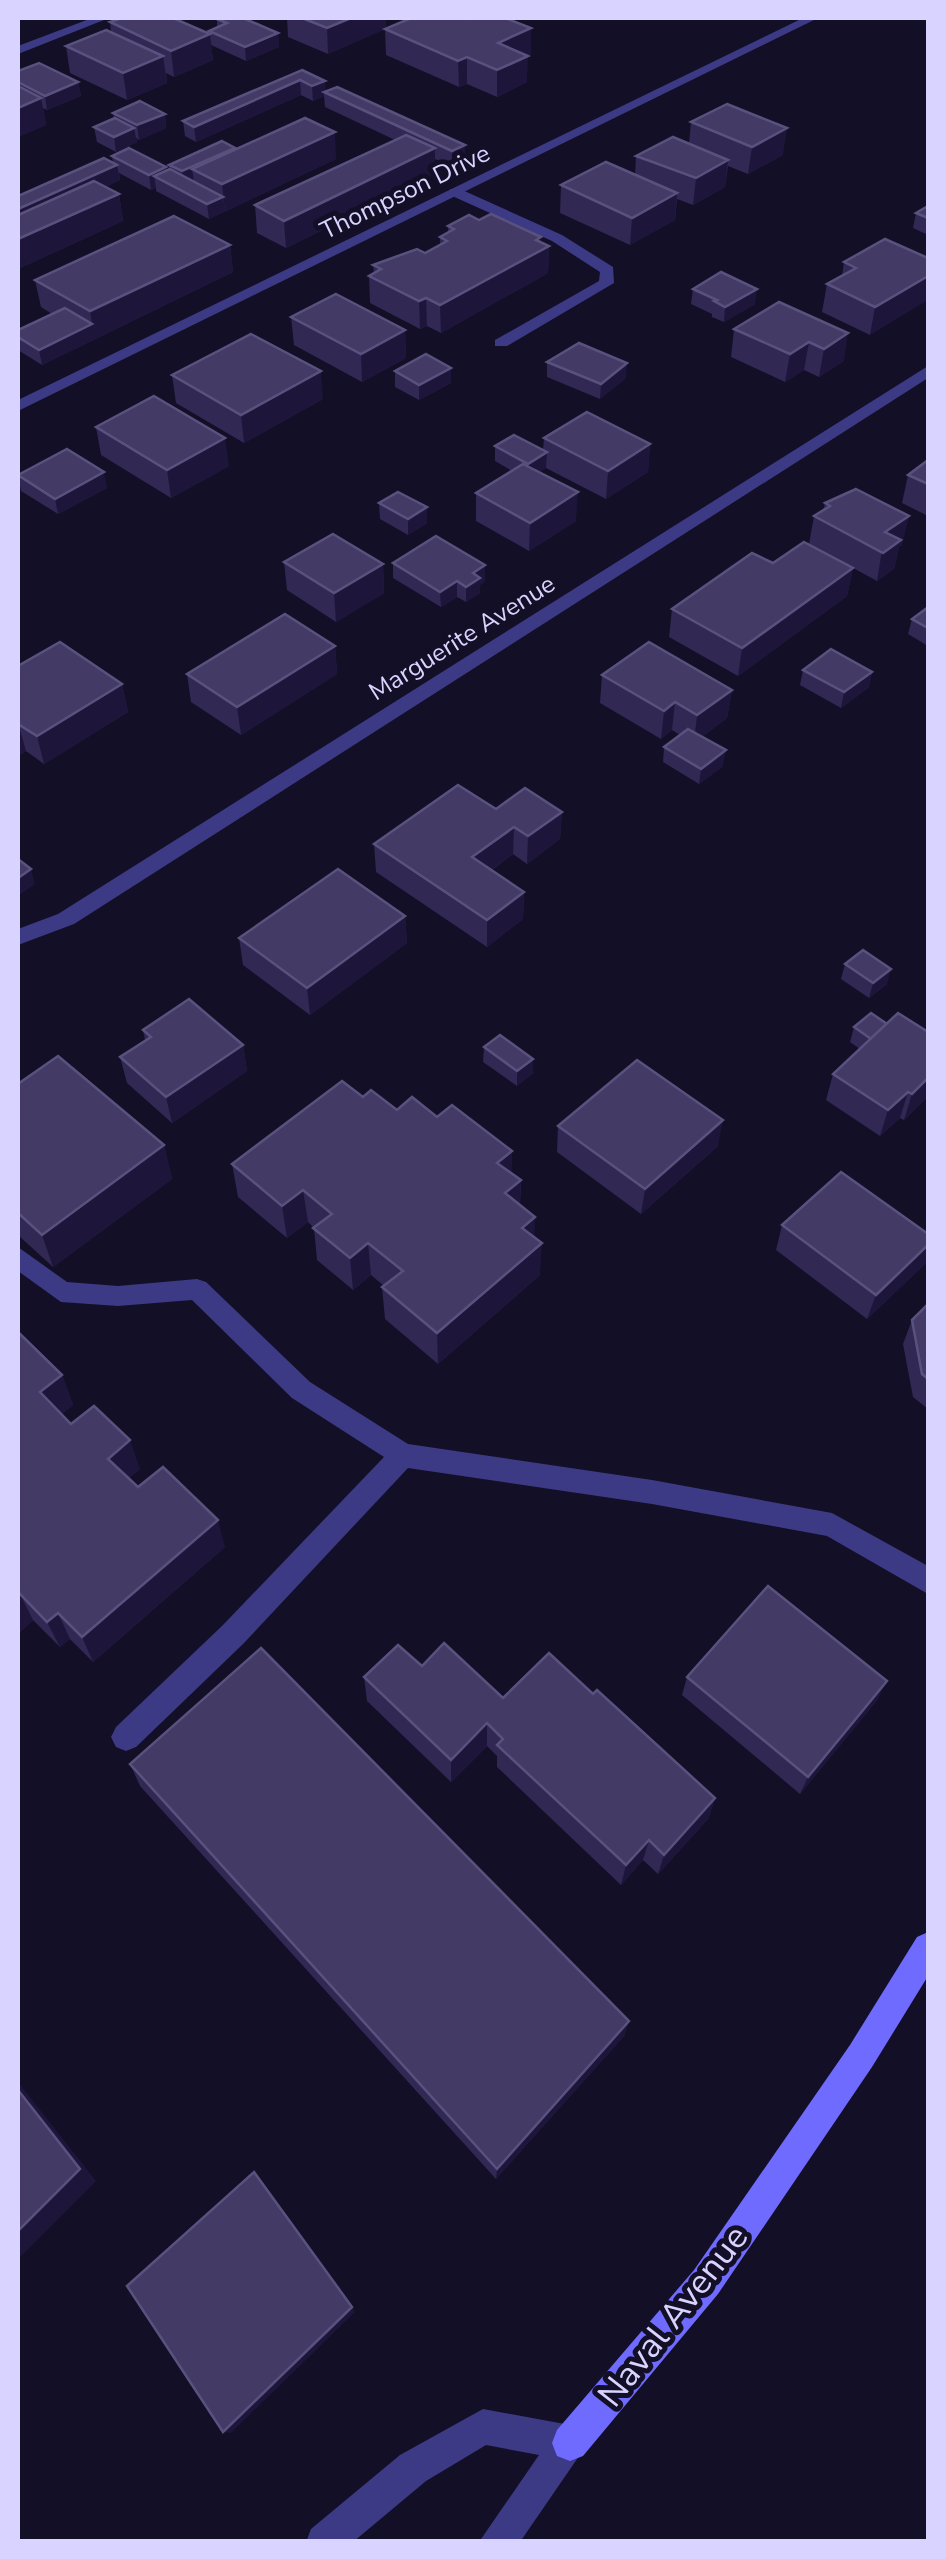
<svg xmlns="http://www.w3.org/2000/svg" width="946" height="2559" font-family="'Nunito Sans',sans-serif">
<rect width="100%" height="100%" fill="#130f26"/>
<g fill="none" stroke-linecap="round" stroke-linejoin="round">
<g fill="#3d3a85" fill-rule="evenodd">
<path d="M 450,189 L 460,189 L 562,235 L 613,267 L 614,283 L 507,346 L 495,346 L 495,340 L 599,281 L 600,272 L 552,241 L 450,195 Z"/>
<path d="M 18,1247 L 67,1282 L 118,1286 L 197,1279 L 206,1282 L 310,1382 L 408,1444 L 652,1480 L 832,1513 L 928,1566 L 928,1594 L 827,1536 L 652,1504 L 408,1468 L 243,1644 L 136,1747 L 126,1751 L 116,1747 L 111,1737 L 116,1727 L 223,1625 L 384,1457 L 292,1398 L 192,1300 L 118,1306 L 61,1302 L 18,1271 Z"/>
</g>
<g fill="#3d3a85" fill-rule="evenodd">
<path d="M 92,18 L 109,18 L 18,54 L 18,46 Z"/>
<path d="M 803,18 L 818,18 L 18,411 L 18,400 Z"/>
<path d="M 928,366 L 928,378 L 74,924 L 18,945 L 18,929 L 58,914 Z"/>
<path d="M 483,2409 L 570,2425 L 583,2430 L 588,2443 L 520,2542 L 479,2542 L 539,2455 L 486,2445 L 426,2481 L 353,2542 L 306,2542 L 311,2529 L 400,2455 Z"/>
</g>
<path fill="#6f6bff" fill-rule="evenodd" d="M 928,1932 L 928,1976 L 872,2067 L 718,2294 L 583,2456 L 570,2461 L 557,2456 L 552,2443 L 557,2430 L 694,2270 L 850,2045 L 917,1937 Z"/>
</g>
<g fill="#312854">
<path d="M 287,18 L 386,18 L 386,28 L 531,54 L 527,56 L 527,82 L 497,97 L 467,84 L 459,87 L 386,55 L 385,29 L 328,54 L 288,37 Z"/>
<path d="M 217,19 L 278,33 L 279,47 L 246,61 L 211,45 L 213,60 L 174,77 L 166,73 L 167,83 L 127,100 L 70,73 L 66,46 L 111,32 L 110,22 L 209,34 L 209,31 L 217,27 Z"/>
<path d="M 302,70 L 326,92 L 465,145 L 465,160 L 452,166 L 435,159 L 435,175 L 286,248 L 257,233 L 255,205 L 395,140 L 325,107 L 324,96 L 313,101 L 301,95 L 196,142 L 185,136 L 183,121 Z"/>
<path d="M 18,71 L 78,82 L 81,96 L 47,110 L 43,108 L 46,125 L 18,137 Z"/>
<path d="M 113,113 L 165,114 L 166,128 L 139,140 L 136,138 L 137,142 L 116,152 L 97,142 L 94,127 L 114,119 Z"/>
<path d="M 691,122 L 783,155 L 748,174 L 728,166 L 725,187 L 693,205 L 677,199 L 675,220 L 630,245 L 560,213 L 561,185 L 635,175 L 636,156 L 689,144 Z"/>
<path d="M 236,150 L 336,159 L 209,219 L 156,191 L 156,188 L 151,190 L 119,173 L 120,180 L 105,187 L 119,194 L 123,221 L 18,269 L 18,196 L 113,163 L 112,156 L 167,171 L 169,170 L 169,165 Z"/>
<path d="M 928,206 L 928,235 L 913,228 L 916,213 Z"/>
<path d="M 479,220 L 549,246 L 548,273 L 441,333 L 427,326 L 420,329 L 370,303 L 369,276 L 374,273 L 373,265 L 425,253 L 440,245 L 440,237 L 448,233 L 448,226 Z"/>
<path d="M 230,245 L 233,272 L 42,365 L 18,350 L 18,330 L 52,314 L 41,307 L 35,280 Z"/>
<path d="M 928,258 L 870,335 L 822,312 L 827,284 L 842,276 L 844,262 Z"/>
<path d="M 693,289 L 755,304 L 724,322 L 712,317 L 712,314 L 691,304 Z"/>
<path d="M 779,302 L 844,361 L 819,377 L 804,370 L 785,382 L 731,357 L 734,329 Z"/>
<path d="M 291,317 L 405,330 L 406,358 L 362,382 L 294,345 Z"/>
<path d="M 547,362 L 626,378 L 600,399 L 547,377 Z"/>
<path d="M 395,371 L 451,383 L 419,400 L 395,387 Z"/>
<path d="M 172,375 L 323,399 L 244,443 L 176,403 Z"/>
<path d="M 96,427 L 229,466 L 171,498 L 101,455 Z"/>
<path d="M 544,438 L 650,444 L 648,472 L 606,499 L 546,468 L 539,472 L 576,521 L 529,551 L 476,521 L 476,493 L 512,471 L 495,461 L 495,446 L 543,450 Z"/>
<path d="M 928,460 L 928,516 L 902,503 L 908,475 Z"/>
<path d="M 18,475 L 107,488 L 58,514 L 21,491 Z"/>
<path d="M 379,503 L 427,523 L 408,535 L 380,519 Z"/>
<path d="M 825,503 L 902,545 L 899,547 L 894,569 L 877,581 L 853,568 L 847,596 L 738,676 L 669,637 L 672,609 L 773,563 L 809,544 L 814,516 L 823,510 Z"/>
<path d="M 284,562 L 383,564 L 384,593 L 336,622 L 287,590 Z"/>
<path d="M 393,563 L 485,565 L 485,581 L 480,585 L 480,593 L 466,602 L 457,597 L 441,607 L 393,578 Z"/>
<path d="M 928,609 L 928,646 L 908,634 L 912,619 Z"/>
<path d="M 335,646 L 337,674 L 241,735 L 191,702 L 187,674 Z"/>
<path d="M 18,666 L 122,684 L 128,712 L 44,764 L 26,751 L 18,756 Z"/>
<path d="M 803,670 L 872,672 L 869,687 L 841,708 L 800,685 Z"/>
<path d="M 602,675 L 732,690 L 727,718 L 702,737 L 723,766 L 699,784 L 663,762 L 664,747 L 680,735 L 672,730 L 661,739 L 600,703 Z"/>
<path d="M 496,809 L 562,812 L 560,839 L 527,864 L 513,854 L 492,870 L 524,892 L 523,919 L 487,947 L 376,872 L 374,844 Z"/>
<path d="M 405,916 L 407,943 L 310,1015 L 243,965 L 239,938 Z"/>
<path d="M 845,964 L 887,984 L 869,998 L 841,979 Z"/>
<path d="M 887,1024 L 928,1032 L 928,1096 L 904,1120 L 900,1118 L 880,1136 L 826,1100 L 833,1074 L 860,1049 L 850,1042 L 854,1027 Z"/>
<path d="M 143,1030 L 243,1045 L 247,1071 L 172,1123 L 127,1083 L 120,1057 L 145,1040 Z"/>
<path d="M 484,1047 L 533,1059 L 533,1073 L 517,1086 L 483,1062 Z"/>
<path d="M 18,1084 L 164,1145 L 172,1179 L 53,1267 L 18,1235 Z"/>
<path d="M 363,1097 L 397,1110 L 437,1117 L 512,1151 L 511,1173 L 521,1180 L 520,1205 L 540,1275 L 438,1364 L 385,1319 L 382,1287 L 384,1286 L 371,1275 L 353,1290 L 317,1260 L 314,1228 L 308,1222 L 287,1238 L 238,1197 L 232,1164 Z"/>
<path d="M 558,1126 L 718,1146 L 641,1214 L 557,1152 Z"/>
<path d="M 782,1225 L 928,1234 L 928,1256 L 926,1263 L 867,1319 L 776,1250 Z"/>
<path d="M 928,1304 L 928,1409 L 913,1397 L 903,1344 L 912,1320 Z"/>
<path d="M 18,1332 L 62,1375 L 73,1405 L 62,1414 L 71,1424 L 140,1469 L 129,1478 L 138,1487 L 225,1547 L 93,1662 L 70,1639 L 60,1647 L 33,1620 L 18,1634 Z"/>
<path d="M 422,1666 L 503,1698 L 593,1694 L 715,1798 L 708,1819 L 658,1874 L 643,1860 L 621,1885 L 497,1767 L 497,1756 L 487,1746 L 451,1782 L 367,1701 L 364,1677 Z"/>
<path d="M 687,1677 L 878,1699 L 800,1794 L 682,1695 Z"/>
<path d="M 130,1764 L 629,2021 L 624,2036 L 496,2179 L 140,1786 Z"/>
</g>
<g fill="#1d163a">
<path d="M 351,18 L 386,18 L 386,29 L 328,54 L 327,28 Z"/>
<path d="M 531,28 L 531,54 L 498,70 L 498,43 Z"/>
<path d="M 278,33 L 279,47 L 246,61 L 245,47 Z"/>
<path d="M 210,34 L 213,60 L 174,77 L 171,51 Z"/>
<path d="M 163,56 L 167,83 L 127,100 L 123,73 Z"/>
<path d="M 528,56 L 527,82 L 497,97 L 497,70 Z"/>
<path d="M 467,57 L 467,84 L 459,87 L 458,61 Z"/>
<path d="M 300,80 L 301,95 L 196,142 L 194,127 Z"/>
<path d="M 325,81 L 326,93 L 324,92 L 324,96 L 313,101 L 312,86 Z"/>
<path d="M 78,82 L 81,96 L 47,110 L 45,96 Z"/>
<path d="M 41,98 L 46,125 L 18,137 L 18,108 Z"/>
<path d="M 165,114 L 166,128 L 139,140 L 137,125 Z"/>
<path d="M 134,128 L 137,142 L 116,152 L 114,137 Z"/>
<path d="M 787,128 L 783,155 L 748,174 L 752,147 Z"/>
<path d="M 335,132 L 336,159 L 225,212 L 222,184 Z"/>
<path d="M 465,145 L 465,160 L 452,166 L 452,151 Z"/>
<path d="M 235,148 L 237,162 L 192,169 L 194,182 L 184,186 L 182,171 Z"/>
<path d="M 435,148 L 435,175 L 286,248 L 284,221 Z"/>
<path d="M 728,160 L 725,187 L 693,205 L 696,178 Z"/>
<path d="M 117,165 L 120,180 L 18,225 L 18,209 Z"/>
<path d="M 166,167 L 168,182 L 154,176 L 156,188 L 151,190 L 149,175 Z"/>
<path d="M 677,193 L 675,220 L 630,245 L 632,218 Z"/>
<path d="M 119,194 L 123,221 L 18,269 L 18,239 Z"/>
<path d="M 223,197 L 225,212 L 209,219 L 207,204 Z"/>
<path d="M 541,237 L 540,250 L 549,246 L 548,273 L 441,333 L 440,305 Z"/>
<path d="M 230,245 L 233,272 L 42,365 L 39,350 L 92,324 L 90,311 Z"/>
<path d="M 928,276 L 928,300 L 870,335 L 875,307 Z"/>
<path d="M 757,289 L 755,304 L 724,322 L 725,307 Z"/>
<path d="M 426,298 L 427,326 L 420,329 L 419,301 Z"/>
<path d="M 405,330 L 406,358 L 362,382 L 361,354 Z"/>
<path d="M 848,333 L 844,361 L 819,377 L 824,349 Z"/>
<path d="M 809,342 L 804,370 L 785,382 L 790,354 Z"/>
<path d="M 627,363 L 626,378 L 600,399 L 601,384 Z"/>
<path d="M 451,368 L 451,383 L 419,400 L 419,385 Z"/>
<path d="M 321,371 L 323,399 L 244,443 L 241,415 Z"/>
<path d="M 225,438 L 229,466 L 171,498 L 167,470 Z"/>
<path d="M 650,444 L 648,472 L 606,499 L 608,471 Z"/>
<path d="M 547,452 L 546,468 L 528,479 L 528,464 Z"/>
<path d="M 104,472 L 107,488 L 58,514 L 55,499 Z"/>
<path d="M 578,492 L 576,521 L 529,551 L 530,523 Z"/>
<path d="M 427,507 L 427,523 L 408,535 L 408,519 Z"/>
<path d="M 909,516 L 902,545 L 899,547 L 894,569 L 877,581 L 885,532 Z"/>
<path d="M 383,564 L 384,593 L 336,622 L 334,593 Z"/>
<path d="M 485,565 L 485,581 L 480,585 L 480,593 L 466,602 L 466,587 L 473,573 Z"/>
<path d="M 853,568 L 847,596 L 738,676 L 742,648 Z"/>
<path d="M 457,581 L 457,597 L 441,607 L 440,592 Z"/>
<path d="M 335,646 L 337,674 L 241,735 L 237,707 Z"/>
<path d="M 872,672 L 869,687 L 841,708 L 844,692 Z"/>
<path d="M 122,684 L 128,712 L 44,764 L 37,736 Z"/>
<path d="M 732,690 L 727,718 L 694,743 L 697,715 Z"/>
<path d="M 675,702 L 672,730 L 661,739 L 664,711 Z"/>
<path d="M 18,723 L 26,751 L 18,756 Z"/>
<path d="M 726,750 L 723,766 L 699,784 L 701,769 Z"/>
<path d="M 562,812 L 560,839 L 527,864 L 528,836 Z"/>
<path d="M 514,827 L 513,854 L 472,884 L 472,857 Z"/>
<path d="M 31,869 L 35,884 L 18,896 L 18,878 Z"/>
<path d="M 524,892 L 523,919 L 487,947 L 487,920 Z"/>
<path d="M 405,916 L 407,943 L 310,1015 L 307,988 Z"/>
<path d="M 891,969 L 887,984 L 869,998 L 873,983 Z"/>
<path d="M 243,1045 L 247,1071 L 172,1123 L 166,1097 Z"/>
<path d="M 533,1059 L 533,1073 L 517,1086 L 517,1071 Z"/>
<path d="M 928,1078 L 928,1096 L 904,1120 L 912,1094 Z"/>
<path d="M 908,1092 L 900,1118 L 880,1136 L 888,1110 Z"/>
<path d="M 723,1120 L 718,1146 L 641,1214 L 645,1189 Z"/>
<path d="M 164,1145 L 172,1179 L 53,1267 L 42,1235 Z"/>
<path d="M 512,1151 L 511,1184 L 497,1163 Z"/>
<path d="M 521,1180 L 519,1213 L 505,1193 Z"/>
<path d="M 303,1190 L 308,1222 L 287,1238 L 282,1206 Z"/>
<path d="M 535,1217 L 534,1249 L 522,1228 Z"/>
<path d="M 368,1243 L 371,1275 L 353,1290 L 350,1258 Z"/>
<path d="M 542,1243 L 540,1275 L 438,1364 L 437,1333 Z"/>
<path d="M 928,1245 L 928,1256 L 926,1263 L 867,1319 L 876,1295 Z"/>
<path d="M 62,1375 L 73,1405 L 52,1422 L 40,1392 Z"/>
<path d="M 130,1440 L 140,1469 L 118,1487 L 108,1459 Z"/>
<path d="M 218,1520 L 225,1547 L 93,1662 L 82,1637 Z"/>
<path d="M 20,1594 L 33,1620 L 18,1634 L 18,1597 Z"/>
<path d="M 58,1613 L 70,1639 L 60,1647 L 47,1622 Z"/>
<path d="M 887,1681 L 878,1699 L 800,1794 L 808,1777 Z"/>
<path d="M 487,1723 L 487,1746 L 451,1782 L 451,1760 Z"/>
<path d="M 715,1798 L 708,1819 L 658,1874 L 664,1855 Z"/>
<path d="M 649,1840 L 643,1860 L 621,1885 L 626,1865 Z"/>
<path d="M 629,2021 L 624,2036 L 496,2179 L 497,2169 Z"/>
<path d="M 18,2082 L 96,2181 L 18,2259 Z"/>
<path d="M 352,2307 L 355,2312 L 231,2433 L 223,2432 Z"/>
</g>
<g fill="#433a66" stroke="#5a527e" stroke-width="2.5">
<path d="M 122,18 L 173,18 L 210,34 L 171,51 L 110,22 Z"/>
<path d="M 219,18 L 243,18 L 278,33 L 245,47 L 209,31 L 227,23 L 217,19 Z"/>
<path d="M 302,18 L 351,18 L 327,28 Z"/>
<path d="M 411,18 L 463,18 L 467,19 L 471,18 L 505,18 L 531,28 L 498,43 L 528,56 L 497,70 L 467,57 L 458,61 L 385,29 Z"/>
<path d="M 106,30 L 163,56 L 123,73 L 66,46 Z"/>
<path d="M 39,63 L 78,82 L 45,96 L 18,82 L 18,71 Z"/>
<path d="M 302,70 L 325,81 L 312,86 L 300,80 L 194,127 L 183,121 Z"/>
<path d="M 18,86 L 41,98 L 18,108 Z"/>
<path d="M 337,87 L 465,145 L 452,151 L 324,92 Z"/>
<path d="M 140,101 L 165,114 L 137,125 L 113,113 Z"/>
<path d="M 727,104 L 787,128 L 752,147 L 691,122 Z"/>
<path d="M 115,118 L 134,128 L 114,137 L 94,127 Z"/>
<path d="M 305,118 L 335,132 L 222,184 L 192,169 Z"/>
<path d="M 406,135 L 435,148 L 284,221 L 255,205 Z"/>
<path d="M 673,137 L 728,160 L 696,178 L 636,156 Z"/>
<path d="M 222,141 L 235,148 L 182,171 L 169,165 Z"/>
<path d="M 129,148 L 166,167 L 149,175 L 112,156 Z"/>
<path d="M 104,158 L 117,165 L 18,209 L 18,196 Z"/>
<path d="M 606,162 L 677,193 L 632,218 L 561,185 Z"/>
<path d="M 170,169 L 223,197 L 207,204 L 154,176 Z"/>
<path d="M 94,181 L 119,194 L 18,239 L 18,215 Z"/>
<path d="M 928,206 L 928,218 L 916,213 Z"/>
<path d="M 491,214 L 541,237 L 536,240 L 549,246 L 440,305 L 426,298 L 419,301 L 369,276 L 381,269 L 373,265 L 417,249 L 425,253 L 447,241 L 440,237 L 454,229 L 448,226 L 469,215 L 479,220 Z"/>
<path d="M 174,216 L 230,245 L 90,311 L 35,280 Z"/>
<path d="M 885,239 L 928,258 L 928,276 L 875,307 L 827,284 L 856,268 L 844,262 Z"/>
<path d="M 721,272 L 757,289 L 725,307 L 714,301 L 717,300 L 693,289 Z"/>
<path d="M 336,294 L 405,330 L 361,354 L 291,317 Z"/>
<path d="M 779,302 L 848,333 L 824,349 L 809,342 L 790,354 L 734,329 Z"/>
<path d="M 65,308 L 92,324 L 39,350 L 18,337 L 18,330 Z"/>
<path d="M 251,334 L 321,371 L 241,415 L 172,375 Z"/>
<path d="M 579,343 L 627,363 L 601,384 L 547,362 Z"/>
<path d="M 426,354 L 451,368 L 419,385 L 395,371 Z"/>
<path d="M 154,396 L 225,438 L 167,470 L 96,427 Z"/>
<path d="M 587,412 L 650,444 L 608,471 L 544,438 Z"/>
<path d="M 514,435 L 547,452 L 528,464 L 495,446 Z"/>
<path d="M 67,449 L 104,472 L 55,499 L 18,475 Z"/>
<path d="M 928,460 L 928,484 L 908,475 Z"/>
<path d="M 523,464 L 578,492 L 530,523 L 476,493 Z"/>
<path d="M 856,489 L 909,516 L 885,532 L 901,540 L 883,553 L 814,516 L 830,506 L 825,503 Z"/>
<path d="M 398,492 L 427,507 L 408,519 L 379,503 Z"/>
<path d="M 333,534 L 383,564 L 334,593 L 284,562 Z"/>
<path d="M 436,536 L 485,565 L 473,573 L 480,578 L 466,587 L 457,581 L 440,592 L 393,563 Z"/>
<path d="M 804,542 L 853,568 L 742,648 L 672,609 L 752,553 L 773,563 Z"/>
<path d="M 927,608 L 928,609 L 928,628 L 912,619 Z"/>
<path d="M 285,614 L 335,646 L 237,707 L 187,674 Z"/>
<path d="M 60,642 L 122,684 L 37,736 L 18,724 L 18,666 Z"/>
<path d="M 649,642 L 732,690 L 697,715 L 675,702 L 664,711 L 602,675 Z"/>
<path d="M 831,649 L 872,672 L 844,692 L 803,670 Z"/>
<path d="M 688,729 L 726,750 L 701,769 L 664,747 Z"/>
<path d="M 458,785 L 496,809 L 525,788 L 562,812 L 528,836 L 514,827 L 472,857 L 524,892 L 487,920 L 374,844 Z"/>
<path d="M 18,859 L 31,869 L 18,878 Z"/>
<path d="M 338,869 L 405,916 L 307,988 L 239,938 Z"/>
<path d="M 863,950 L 891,969 L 873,983 L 845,964 Z"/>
<path d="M 189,999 L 243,1045 L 166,1097 L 120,1057 L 151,1037 L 143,1030 Z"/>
<path d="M 871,1013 L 887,1024 L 871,1039 L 854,1027 Z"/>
<path d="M 898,1013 L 928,1032 L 928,1078 L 912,1094 L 908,1092 L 888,1110 L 833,1074 Z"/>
<path d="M 500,1035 L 533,1059 L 517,1071 L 484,1047 Z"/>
<path d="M 58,1056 L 164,1145 L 42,1235 L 18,1213 L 18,1084 Z"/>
<path d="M 637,1060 L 723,1120 L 645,1189 L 558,1126 Z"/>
<path d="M 342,1081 L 363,1097 L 371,1090 L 397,1110 L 412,1097 L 437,1117 L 452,1105 L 512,1151 L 497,1163 L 521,1180 L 505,1193 L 535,1217 L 522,1228 L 542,1243 L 437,1333 L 382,1287 L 403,1271 L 368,1243 L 350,1258 L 313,1228 L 332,1214 L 303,1190 L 282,1206 L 232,1164 Z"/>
<path d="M 841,1172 L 928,1234 L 928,1245 L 876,1295 L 782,1225 Z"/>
<path d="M 928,1304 L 928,1379 L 922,1374 L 912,1320 Z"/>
<path d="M 18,1332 L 62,1375 L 40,1392 L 71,1424 L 94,1406 L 130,1440 L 108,1459 L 138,1487 L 163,1467 L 218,1520 L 82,1637 L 58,1613 L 47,1622 L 20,1594 L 18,1597 Z"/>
<path d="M 768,1586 L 887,1681 L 808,1777 L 687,1677 Z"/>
<path d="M 444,1643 L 503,1698 L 549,1653 L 593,1694 L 597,1690 L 715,1798 L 664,1855 L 649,1840 L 626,1865 L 497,1745 L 503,1739 L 487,1723 L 451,1760 L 364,1677 L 398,1645 L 422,1666 Z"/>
<path d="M 261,1648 L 629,2021 L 497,2169 L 130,1764 Z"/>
<path d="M 18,2090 L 80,2169 L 18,2231 Z"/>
<path d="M 254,2172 L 352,2307 L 223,2432 L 127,2286 Z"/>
</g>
<g text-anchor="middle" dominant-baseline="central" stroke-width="10" stroke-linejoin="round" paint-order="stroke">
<g font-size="25" fill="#d9d4ff" stroke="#130f26">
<text transform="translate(405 192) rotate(-26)">Thompson Drive</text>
<text transform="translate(462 638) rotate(-32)">Marguerite Avenue</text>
</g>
<g font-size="35" fill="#d9d4ff" stroke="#130f26">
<text transform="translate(673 2316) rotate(-52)">Naval Avenue</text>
</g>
</g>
<rect width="946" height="2559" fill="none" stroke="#d9d4ff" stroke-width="40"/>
</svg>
